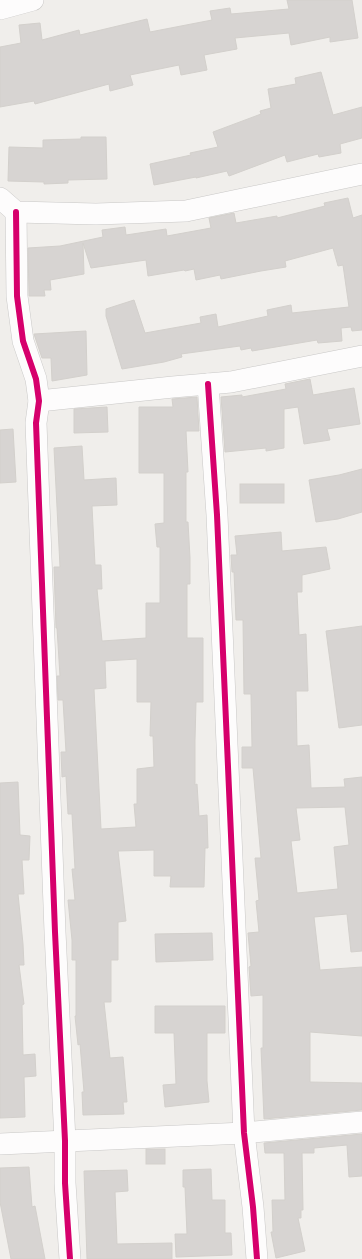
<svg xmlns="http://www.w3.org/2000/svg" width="362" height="1259" font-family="'Source Sans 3',sans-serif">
<rect width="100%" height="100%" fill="#f0eeeb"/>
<g fill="#d7d4d2" stroke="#d3d0cc" fill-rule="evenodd">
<path d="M 287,0 L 352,0 L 358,38 L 330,42 L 330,37 L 291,45 L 289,33 L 235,38 L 237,49 L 204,55 L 207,70 L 181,75 L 179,65 L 130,75 L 133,85 L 110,91 L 109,84 L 35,104 L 34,101 L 0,107 L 0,47 L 21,43 L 19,25 L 40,23 L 42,40 L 79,30 L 80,35 L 147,19 L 150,32 L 212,20 L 210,11 L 230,8 L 231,14 L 289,9 Z"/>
<path d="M 321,72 L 333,115 L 362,107 L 362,138 L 340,144 L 341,153 L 319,157 L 318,154 L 287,162 L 285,155 L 229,176 L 227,171 L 196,178 L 196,177 L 154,185 L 150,164 L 191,155 L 190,153 L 218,147 L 213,132 L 261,114 L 260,111 L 271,108 L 268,89 L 296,84 L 295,78 Z"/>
<path d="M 81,137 L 106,137 L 107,179 L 68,180 L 68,183 L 44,184 L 44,182 L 8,181 L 9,147 L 43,148 L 43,140 L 81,139 Z"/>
<path d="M 348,198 L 353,218 L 362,215 L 362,330 L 352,331 L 351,327 L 341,328 L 342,341 L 318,343 L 317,340 L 252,351 L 251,348 L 241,350 L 240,346 L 181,354 L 182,357 L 164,362 L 122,369 L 106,316 L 106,309 L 134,300 L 145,333 L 201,323 L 200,317 L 216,314 L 218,327 L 268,316 L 267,310 L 291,305 L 292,313 L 349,307 L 343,265 L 338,266 L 333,248 L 285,261 L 286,267 L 261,271 L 221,279 L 220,275 L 196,280 L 194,269 L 185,271 L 184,270 L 148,276 L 146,260 L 91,268 L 83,243 L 84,274 L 50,280 L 51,290 L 44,290 L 45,296 L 29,296 L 28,248 L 60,246 L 103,237 L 102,230 L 125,227 L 126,235 L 166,229 L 167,236 L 211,228 L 209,218 L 234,213 L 236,223 L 277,216 L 277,218 L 325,206 L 324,203 Z"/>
<path d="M 86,331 L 87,375 L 52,381 L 51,358 L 42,358 L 34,334 Z"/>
<path d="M 310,379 L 313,395 L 354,388 L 360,424 L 327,429 L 330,440 L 304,444 L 298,407 L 284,409 L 284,448 L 266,451 L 266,448 L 225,452 L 221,397 L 242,395 L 242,397 L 286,389 L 285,384 Z"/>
<path d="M 197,397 L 199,431 L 186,431 L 188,472 L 186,472 L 186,522 L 188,522 L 190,558 L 190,584 L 187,584 L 187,638 L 203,638 L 203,702 L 196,702 L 195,740 L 195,785 L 197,784 L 199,816 L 207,815 L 208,848 L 205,848 L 204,887 L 170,887 L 171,876 L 154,876 L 154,850 L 118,851 L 126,921 L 118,922 L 118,960 L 111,960 L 111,1002 L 104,1002 L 110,1058 L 123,1057 L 127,1102 L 123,1102 L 124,1114 L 83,1115 L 82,1092 L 84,1092 L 80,1044 L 78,1045 L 75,1016 L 76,1016 L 76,960 L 72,960 L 72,940 L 68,900 L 75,900 L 72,869 L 75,869 L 72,814 L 68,814 L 66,776 L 62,777 L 61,752 L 66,752 L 63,700 L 58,700 L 57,676 L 60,676 L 57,628 L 56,628 L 54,567 L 60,567 L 54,448 L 82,446 L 84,480 L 116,478 L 117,505 L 92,506 L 95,565 L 101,565 L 102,589 L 97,589 L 102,641 L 146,638 L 146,603 L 160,603 L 160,547 L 157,547 L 155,524 L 164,523 L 164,473 L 139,473 L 139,407 L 173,407 L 172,399 ZM 137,659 L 137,702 L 151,702 L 150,736 L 153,736 L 154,767 L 137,769 L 137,804 L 134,804 L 136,827 L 101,829 L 94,689 L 106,688 L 105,661 Z"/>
<path d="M 107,407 L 108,432 L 74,433 L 74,409 Z"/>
<path d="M 13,429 L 16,482 L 0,483 L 0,430 Z"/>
<path d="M 362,469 L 362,512 L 338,519 L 316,522 L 309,480 L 339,475 Z"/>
<rect x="240" y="484" width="44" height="19"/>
<path d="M 281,532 L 282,551 L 326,547 L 330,569 L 302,575 L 302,592 L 297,592 L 299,635 L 306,634 L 308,691 L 296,691 L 297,746 L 309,745 L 311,788 L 345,787 L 344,779 L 362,777 L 362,951 L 351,952 L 347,914 L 314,917 L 320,970 L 362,967 L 362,1036 L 310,1032 L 310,1082 L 362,1083 L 362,1110 L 264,1119 L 261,1048 L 263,1048 L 263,995 L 251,996 L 249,967 L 251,966 L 248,933 L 259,932 L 256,901 L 259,900 L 255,858 L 261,858 L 253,768 L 242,768 L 242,747 L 252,747 L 251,694 L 244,694 L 243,620 L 236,620 L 234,572 L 232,572 L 231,555 L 237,555 L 235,536 ZM 345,807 L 349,845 L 334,847 L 338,889 L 297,893 L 291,841 L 300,840 L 296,808 Z"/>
<path d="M 362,626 L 362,725 L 339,728 L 326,631 Z"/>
<path d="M 18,782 L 20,835 L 30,836 L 29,860 L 22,860 L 24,894 L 18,894 L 23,944 L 24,965 L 19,965 L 24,1004 L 22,1005 L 23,1055 L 35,1054 L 36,1076 L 24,1077 L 25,1117 L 0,1118 L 0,783 Z"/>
<path d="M 212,933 L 213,960 L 156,962 L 155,934 Z"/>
<path d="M 155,1006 L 225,1006 L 225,1033 L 207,1033 L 207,1081 L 209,1102 L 165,1107 L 163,1085 L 176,1084 L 174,1033 L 155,1033 Z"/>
<path d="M 362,1134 L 362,1176 L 349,1177 L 347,1145 L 314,1148 L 314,1153 L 302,1153 L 303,1210 L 301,1210 L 301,1218 L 298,1218 L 305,1251 L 276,1258 L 271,1232 L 273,1232 L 272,1200 L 285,1200 L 284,1153 L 265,1153 L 264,1143 Z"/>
<rect x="146" y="1149" width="19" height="15"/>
<path d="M 29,1167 L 32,1207 L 35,1206 L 45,1259 L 11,1259 L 0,1202 L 0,1168 Z"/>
<path d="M 211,1169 L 212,1200 L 225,1200 L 225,1233 L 231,1233 L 232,1255 L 176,1257 L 175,1234 L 187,1234 L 185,1187 L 183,1187 L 183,1170 Z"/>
<path d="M 127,1170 L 128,1191 L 115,1192 L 117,1244 L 172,1243 L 172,1259 L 87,1259 L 84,1171 Z"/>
</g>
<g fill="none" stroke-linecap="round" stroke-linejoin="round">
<defs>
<g id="minor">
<path d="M 0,9 L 33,0"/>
<path d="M 0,198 L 16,212 L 96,214 L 186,211 L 362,174"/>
<path d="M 16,212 L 17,296 L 23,341 L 36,379 L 39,401 L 36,423 L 55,932 L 65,1141 L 65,1183 L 70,1259"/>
<path d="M 208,384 L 217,515 L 244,1133 L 253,1207 L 257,1259"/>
<path d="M 39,401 L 173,387 L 231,382 L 362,356"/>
<path d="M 0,1144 L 244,1133 L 362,1122"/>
</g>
</defs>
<use href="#minor" stroke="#c9c8c7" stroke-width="22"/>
<use href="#minor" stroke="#fdfcfc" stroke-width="21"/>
<defs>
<g id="cycleway">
<path d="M 16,212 L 17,296 L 23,341 L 36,379 L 39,401 L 36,423 L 55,932 L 65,1141 L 65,1183 L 70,1259"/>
<path d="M 208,384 L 217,515 L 244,1133 L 253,1207 L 257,1259"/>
</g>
</defs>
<use href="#cycleway" stroke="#fff" stroke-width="8"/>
<use href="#cycleway" stroke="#d6006c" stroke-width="6"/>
</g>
</svg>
